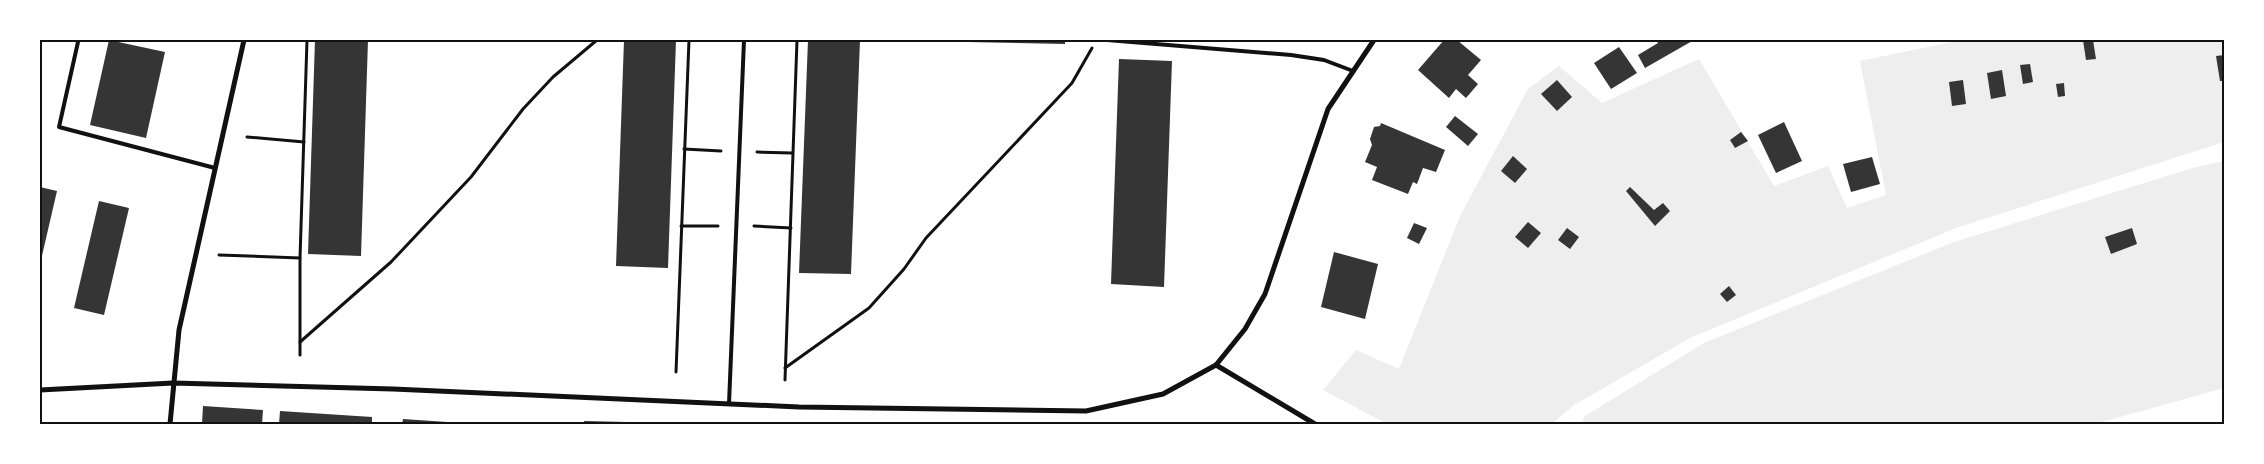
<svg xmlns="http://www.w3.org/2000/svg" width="2264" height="464" font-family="'Fira Sans Condensed',sans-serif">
<rect width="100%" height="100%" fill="#fff"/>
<g fill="#eee">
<path d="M 1961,40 L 2221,40 L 2224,44 L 2224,142 L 1956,228 L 1692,337 L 1574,405 L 1552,424 L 1387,424 L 1323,390 L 1356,350 L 1399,369 L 1461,214 L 1528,89 L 1559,66 L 1602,103 L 1699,59 L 1774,186 L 1828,166 L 1847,208 L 1886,195 L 1860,61 Z"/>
<path d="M 2224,161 L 2224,388 L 2095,424 L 1581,424 L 1585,416 L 1704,343 L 1954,242 L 2196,167 Z"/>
</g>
<g fill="#353535">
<path d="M 109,40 L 165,52 L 146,138 L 90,125 Z"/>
<path d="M 315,40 L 368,40 L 361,256 L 308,254 Z"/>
<path d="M 624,40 L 676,40 L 668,268 L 616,266 Z"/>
<path d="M 808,40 L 860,40 L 851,274 L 799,273 Z"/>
<path d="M 967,40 L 1065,40 L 1065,44 L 967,42 Z"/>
<path d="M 1444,40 L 1457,40 L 1481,60 L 1468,75 L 1478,84 L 1466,98 L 1456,89 L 1449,98 L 1418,70 Z"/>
<path d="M 1656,40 L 1694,40 L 1645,68 L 1638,55 L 1658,43 Z"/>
<path d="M 2083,40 L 2093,40 L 2096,59 L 2086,60 Z"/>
<path d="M 1619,47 L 1637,73 L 1611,89 L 1594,63 Z"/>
<path d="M 2224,55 L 2224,81 L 2220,81 L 2216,56 Z"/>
<path d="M 1119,59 L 1172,61 L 1164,287 L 1111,284 Z"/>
<path d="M 2030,64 L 2033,82 L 2023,84 L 2020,65 Z"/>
<path d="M 2002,70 L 2006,96 L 1991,99 L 1987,73 Z"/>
<path d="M 1557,80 L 1572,97 L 1557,111 L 1541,94 Z"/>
<path d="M 1963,80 L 1966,104 L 1952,106 L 1949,82 Z"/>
<path d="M 2064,83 L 2065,96 L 2058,97 L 2056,84 Z"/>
<path d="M 1455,116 L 1478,134 L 1468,146 L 1446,127 Z"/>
<path d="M 1784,122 L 1802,161 L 1776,173 L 1758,135 Z"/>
<path d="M 1381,123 L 1445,150 L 1436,172 L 1423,168 L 1417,184 L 1413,182 L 1408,194 L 1372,180 L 1377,167 L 1365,162 L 1372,145 L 1370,139 L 1374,127 L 1380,126 Z"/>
<path d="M 1741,132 L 1748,141 L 1735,148 L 1730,140 Z"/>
<path d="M 1513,156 L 1527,169 L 1515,183 L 1501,171 Z"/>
<path d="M 1872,157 L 1880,184 L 1851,192 L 1843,164 Z"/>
<path d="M 40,187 L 57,191 L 41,260 L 40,260 Z"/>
<path d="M 1630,187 L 1654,210 L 1663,203 L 1670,211 L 1655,226 L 1626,191 Z"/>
<path d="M 99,201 L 129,208 L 104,315 L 74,308 Z"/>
<path d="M 1528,222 L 1541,233 L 1528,248 L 1515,237 Z"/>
<path d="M 1414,223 L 1427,228 L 1419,244 L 1407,238 Z"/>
<path d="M 1567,228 L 1579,237 L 1570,249 L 1558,240 Z"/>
<path d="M 2132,228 L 2137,244 L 2111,254 L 2105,237 Z"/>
<path d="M 1334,252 L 1378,264 L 1365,319 L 1321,307 Z"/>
<path d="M 1729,286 L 1736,295 L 1727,302 L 1720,294 Z"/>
<path d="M 203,406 L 263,410 L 262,424 L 202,424 Z"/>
<path d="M 280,411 L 372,417 L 372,424 L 279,424 Z"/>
<path d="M 403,419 L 462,423 L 462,424 L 402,424 Z"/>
<path d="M 584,421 L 627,422 L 627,424 L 585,424 Z"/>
</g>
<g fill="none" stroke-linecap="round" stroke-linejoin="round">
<g stroke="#111" stroke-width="3">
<path d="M 247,137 L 304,142"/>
<path d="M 684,149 L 721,151"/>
<path d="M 757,152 L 792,153"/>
<path d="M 681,226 L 718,226"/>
<path d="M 754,226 L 791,228"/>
<path d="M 219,255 L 300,258"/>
<path d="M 300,342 L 391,262 L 471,177 L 523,109 L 553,77 L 597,40"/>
<path d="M 300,355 L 300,258 L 307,40"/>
<path d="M 785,368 L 869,308 L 904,269 L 926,238 L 1072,83 L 1092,48"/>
<path d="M 676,372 L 689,40"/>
<path d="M 785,380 L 797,40"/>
</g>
<g stroke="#111" stroke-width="4">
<path d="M 1107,40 L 1291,55 L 1324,60 L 1353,71"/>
<path d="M 78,42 L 59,127 L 215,168"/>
<path d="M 729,404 L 744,40"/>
</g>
<g stroke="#111" stroke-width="5">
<path d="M 1216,365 L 1315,424"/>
<path d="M 40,390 L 173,383 L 393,389 L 799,407 L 1086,411 L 1163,394 L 1216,365 L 1245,329 L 1265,294 L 1328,109 L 1374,40"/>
<path d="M 170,424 L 179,330 L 244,40"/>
</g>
</g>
<rect width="2264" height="464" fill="none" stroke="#ffffff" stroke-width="82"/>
<rect x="41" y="41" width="2182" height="382" fill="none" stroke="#111" stroke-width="2"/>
</svg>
